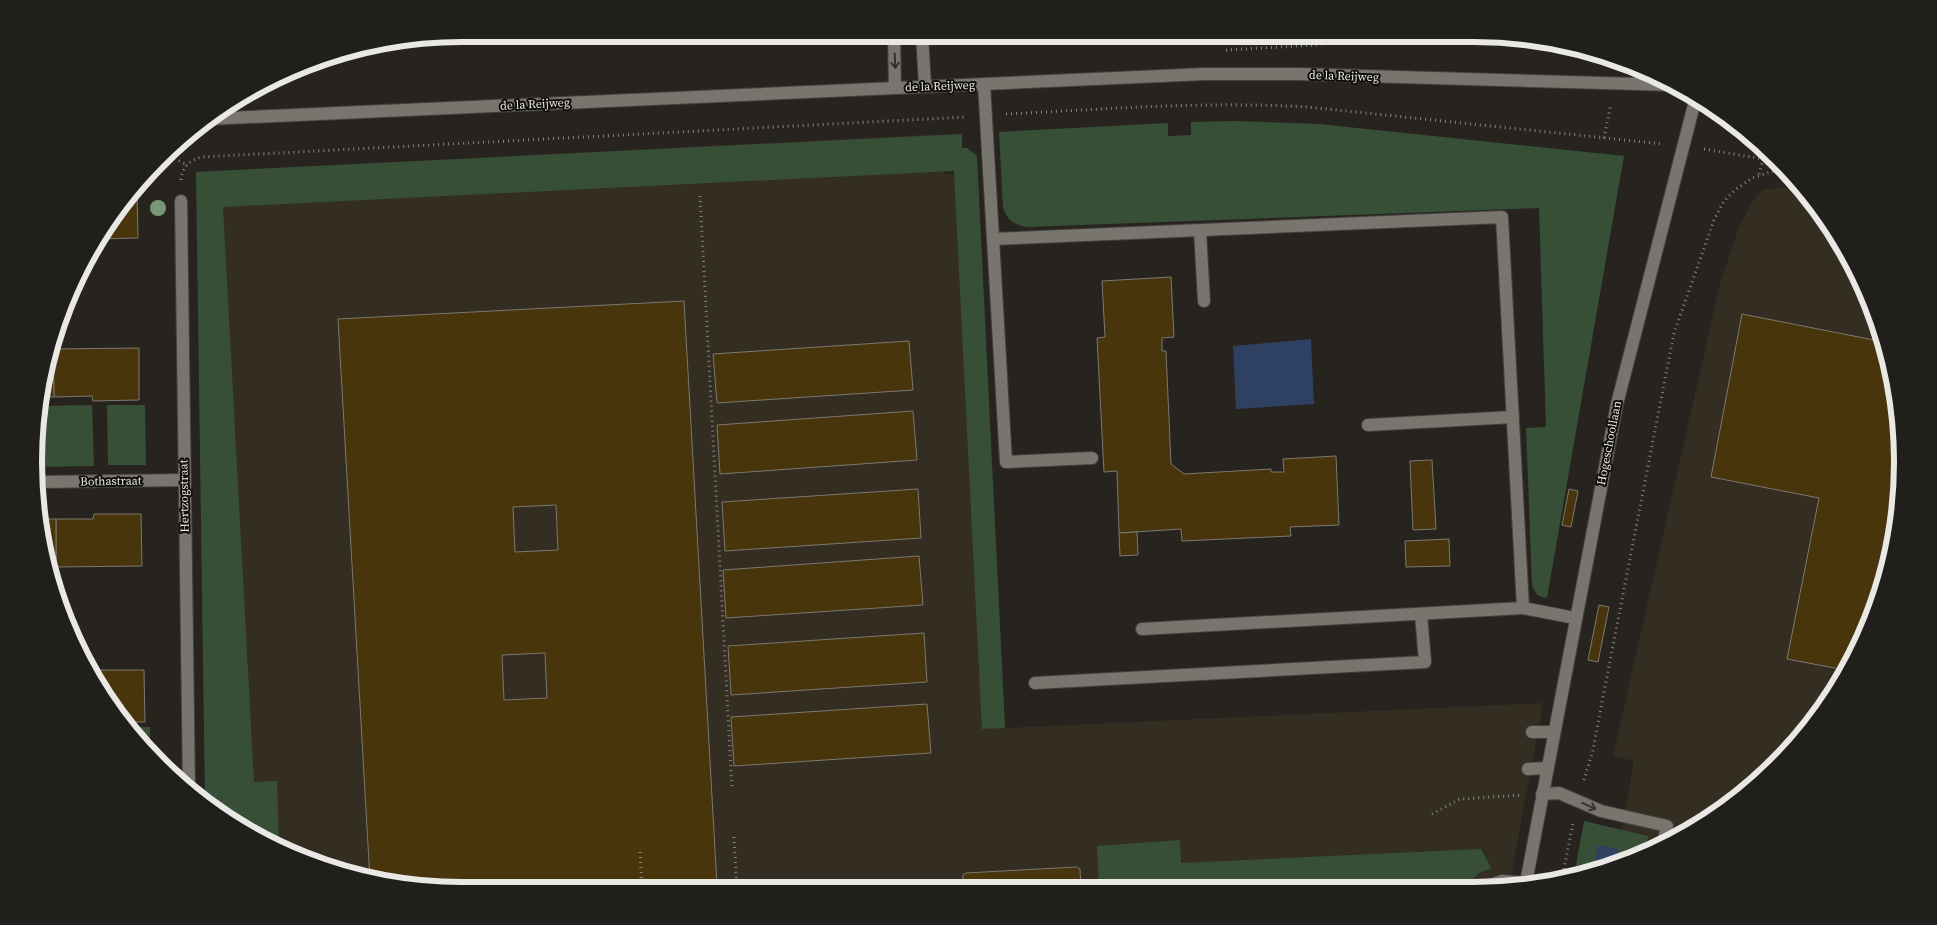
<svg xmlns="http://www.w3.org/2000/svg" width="1937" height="925" font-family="'Source Serif 4',serif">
<rect width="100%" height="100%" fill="#27241f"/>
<g fill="#332d22">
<path d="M 942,134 L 944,174 L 975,173 L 1005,728 L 1543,703 L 1509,888 L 462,891 L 379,883 L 298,858 L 205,800 L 196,172 Z"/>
<path d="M 1783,187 L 1801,188 L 1831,225 L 1871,299 L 1895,379 L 1903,463 L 1895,546 L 1871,627 L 1815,723 L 1736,802 L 1639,858 L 1615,865 L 1634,761 L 1613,756 L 1720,284 L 1739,227 L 1751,204 L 1762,190 Z"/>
</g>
<g fill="#374f36">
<path d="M 1236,121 L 1319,124 L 1624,156 L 1547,598 C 1538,597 1535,594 1532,585 L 1526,428 L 1546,427 L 1539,208 L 1027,227 C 1014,225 1007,220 1003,207 L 999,132 L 1168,123 L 1168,136 L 1191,135 L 1191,122 Z"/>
<path d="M 962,134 L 962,148 L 967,148 L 977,156 L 1005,728 L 982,729 L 954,171 L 223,207 L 254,782 L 277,781 L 279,847 L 205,800 L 196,172 Z"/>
<path d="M 92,405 L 94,466 L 39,467 L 41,406 Z"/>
<path d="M 107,405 L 145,405 L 146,465 L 108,465 Z"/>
<path d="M 126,727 L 150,727 L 150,753 Z"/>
<path d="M 1584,821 L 1648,836 L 1645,855 L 1639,858 L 1574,876 Z"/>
<path d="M 1180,840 L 1181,863 L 1481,849 L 1492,869 C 1478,870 1475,878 1467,888 L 1099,889 L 1097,846 Z"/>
</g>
<g fill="#2e4162">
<path d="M 1311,339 L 1314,404 L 1236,409 L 1233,346 Z"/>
<path d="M 1598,845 L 1618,849 L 1615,865 L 1593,871 Z"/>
</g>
<g fill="#49350b" stroke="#7c7872" fill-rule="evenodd">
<path d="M 137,191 L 138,238 L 98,239 L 106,225 Z"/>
<path d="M 1171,277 L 1174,337 L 1162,338 L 1162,351 L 1166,351 L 1171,464 L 1184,474 L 1271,469 L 1271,472 L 1284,472 L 1283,459 L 1336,456 L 1339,525 L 1290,527 L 1291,536 L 1182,541 L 1181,529 L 1119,533 L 1117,471 L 1104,472 L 1097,338 L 1105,337 L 1102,281 Z"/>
<path d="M 684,301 L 717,885 L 612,891 L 462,891 L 379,883 L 370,880 L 338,319 ZM 556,505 L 558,550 L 515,552 L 513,507 ZM 545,653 L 547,698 L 504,700 L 502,655 Z"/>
<path d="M 1742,314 L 1884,342 L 1895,379 L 1903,463 L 1895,546 L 1870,627 L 1845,670 L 1787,659 L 1819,498 L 1711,477 Z"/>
<path d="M 909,341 L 913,390 L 717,403 L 713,354 Z"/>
<path d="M 139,348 L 139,400 L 93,401 L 92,396 L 54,397 L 53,349 Z"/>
<path d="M 51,349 L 53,349 L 54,397 L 41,397 L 42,379 Z"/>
<path d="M 913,411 L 917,460 L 720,474 L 717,425 Z"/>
<path d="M 1432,460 L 1436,529 L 1413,530 L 1410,461 Z"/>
<path d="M 918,489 L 921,538 L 725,551 L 722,502 Z"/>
<path d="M 1569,489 L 1578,491 L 1571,527 L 1562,525 Z"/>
<path d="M 94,514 L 141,514 L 142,566 L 56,567 L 56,519 L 93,519 Z"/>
<path d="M 38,519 L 56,519 L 56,567 L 52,567 Z"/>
<path d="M 1137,532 L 1138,555 L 1120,556 L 1119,533 Z"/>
<path d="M 1449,539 L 1450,566 L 1406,567 L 1405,541 Z"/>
<path d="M 919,556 L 923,605 L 726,618 L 723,570 Z"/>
<path d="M 1599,605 L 1609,607 L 1598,662 L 1588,660 Z"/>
<path d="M 924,633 L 927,682 L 731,695 L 728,646 Z"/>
<path d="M 89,670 L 144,670 L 145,722 L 122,722 Z"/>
<path d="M 927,704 L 931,753 L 734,766 L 731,717 Z"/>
<path d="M 1076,867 L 1080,869 L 1081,889 L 963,890 L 963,875 L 966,873 Z"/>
</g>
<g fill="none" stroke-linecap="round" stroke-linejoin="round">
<defs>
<g id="lane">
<path d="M 894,34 L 895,88"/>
<path d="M 922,34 L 925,86"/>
<path d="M 984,84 L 1006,462 L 1092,458"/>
<path d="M 1200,231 L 1204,301"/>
<path d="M 993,239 L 1502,217 L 1523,608 L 1575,618"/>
<path d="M 1368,425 L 1513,417"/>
<path d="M 1142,629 L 1523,608"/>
<path d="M 1035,683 L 1425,662 L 1421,614"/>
<path d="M 1532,732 L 1554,732"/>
<path d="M 1528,769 L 1547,768"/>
<path d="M 1542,794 L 1559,793 L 1601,811 L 1667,826 L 1663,845"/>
<path d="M 1483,888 L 1502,881 L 1526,883"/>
</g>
<g id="street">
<path d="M 181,201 L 189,790"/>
<path d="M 39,482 L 184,480"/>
<path d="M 1525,888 L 1617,404 L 1696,97"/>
</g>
<path id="secondary" d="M 207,119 L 1205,74 L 1297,74 L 1673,85"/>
</defs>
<use href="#lane" stroke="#44423d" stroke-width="14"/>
<use href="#street" stroke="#44423d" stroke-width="14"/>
<use href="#secondary" stroke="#44423d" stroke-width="14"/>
<g stroke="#878581" stroke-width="3" stroke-dasharray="1 4" stroke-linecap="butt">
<path d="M 1226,50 L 1315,45 L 1387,34"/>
<path d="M 1006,114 C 1107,109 1207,101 1308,107 L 1663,144"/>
<path d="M 1604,138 L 1611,104"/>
<path d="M 1704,149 L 1763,159 L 1782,164"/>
<path d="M 170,156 L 187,165"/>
<path d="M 1759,174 L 1766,149"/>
<path d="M 181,180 C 182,168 189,160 202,157 L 965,117"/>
<path d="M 700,196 L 732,789"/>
<path d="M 1584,780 L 1593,750 L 1602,702 L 1674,333 L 1714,220 L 1724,201 L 1735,190 L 1752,178 L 1770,172 L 1786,169"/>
<path d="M 1432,814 L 1460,799 L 1522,795"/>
<path d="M 734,837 L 737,890"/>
<path d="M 640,852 L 642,891"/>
<path d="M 1562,879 L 1573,823"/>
</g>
<use href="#lane" stroke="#78746e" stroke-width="12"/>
<use href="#street" stroke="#78746e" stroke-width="12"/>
<use href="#secondary" stroke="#78746e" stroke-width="12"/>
</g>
<circle fill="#7a9676" cx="158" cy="208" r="8"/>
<defs><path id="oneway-shaft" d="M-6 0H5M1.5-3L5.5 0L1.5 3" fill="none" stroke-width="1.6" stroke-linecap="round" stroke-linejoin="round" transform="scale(1.25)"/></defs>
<g stroke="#34312e">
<use href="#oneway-shaft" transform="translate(895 61) rotate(88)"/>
<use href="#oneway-shaft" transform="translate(1589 806) rotate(24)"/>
</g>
<g text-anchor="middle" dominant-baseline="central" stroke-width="4" stroke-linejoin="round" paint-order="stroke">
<g font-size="12" fill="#eae8e5" stroke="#0f0d0b">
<text transform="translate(1344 76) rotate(2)">de la Reijweg</text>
<text transform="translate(940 86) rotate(-2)">de la Reijweg</text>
<text transform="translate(535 104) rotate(-3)">de la Reijweg</text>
<text transform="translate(1609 443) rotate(-79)">Hogeschoollaan</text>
<text transform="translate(111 481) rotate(-1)">Bothastraat</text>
<text transform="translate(184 496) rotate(-91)">Hertzogstraat</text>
</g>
</g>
<path d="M0 0H1937V925H0ZM462 42H1474A420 420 0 0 1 1894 462V462A420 420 0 0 1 1474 882H462A420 420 0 0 1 42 462V462A420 420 0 0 1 462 42Z" fill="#211f1c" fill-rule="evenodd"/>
<path fill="none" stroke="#eae8e5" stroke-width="6" d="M462 42H1474A420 420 0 0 1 1894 462V462A420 420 0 0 1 1474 882H462A420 420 0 0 1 42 462V462A420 420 0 0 1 462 42Z"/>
</svg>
